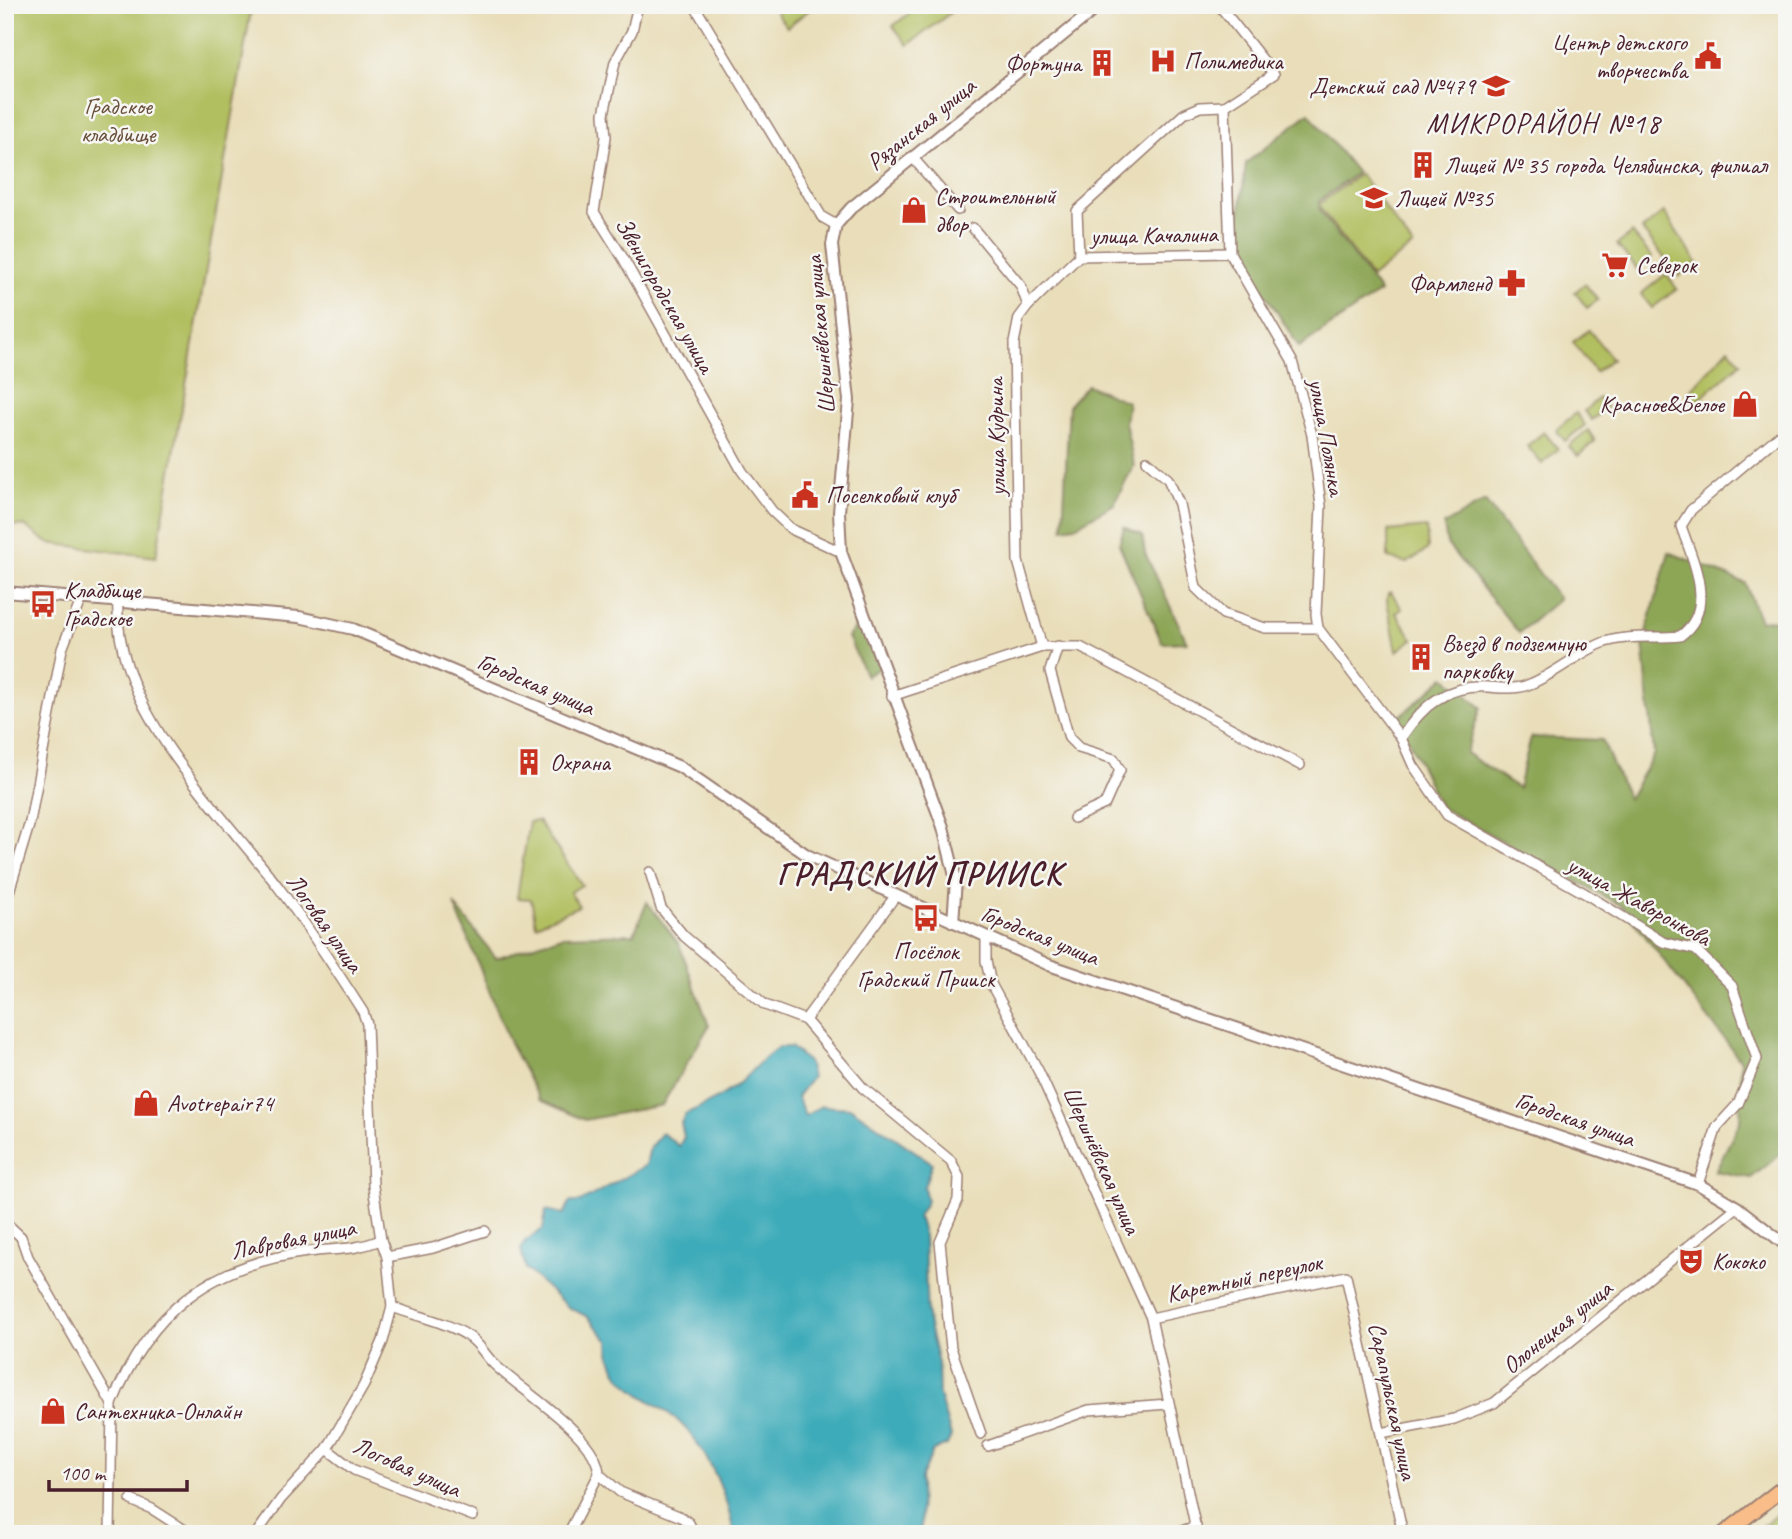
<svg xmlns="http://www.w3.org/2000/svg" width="1792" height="1539" font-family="Caveat,sans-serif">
<rect width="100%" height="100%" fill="#f6f6f2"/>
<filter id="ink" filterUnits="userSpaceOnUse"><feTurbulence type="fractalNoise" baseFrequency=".0143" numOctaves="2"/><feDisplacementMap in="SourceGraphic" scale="14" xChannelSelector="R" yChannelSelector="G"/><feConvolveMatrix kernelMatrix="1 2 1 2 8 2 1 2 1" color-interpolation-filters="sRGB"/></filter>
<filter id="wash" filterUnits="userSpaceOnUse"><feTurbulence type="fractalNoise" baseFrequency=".00686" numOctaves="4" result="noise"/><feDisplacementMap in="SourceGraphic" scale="28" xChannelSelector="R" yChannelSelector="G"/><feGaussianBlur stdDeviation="1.57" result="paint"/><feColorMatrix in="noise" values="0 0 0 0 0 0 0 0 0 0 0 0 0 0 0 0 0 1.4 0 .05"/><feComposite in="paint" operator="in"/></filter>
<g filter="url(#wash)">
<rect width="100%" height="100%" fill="#e9deb9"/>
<g fill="#b2bf61" stroke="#7e6f46" stroke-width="2">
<path d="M 5,5 L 252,5 L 156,557 L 48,543 L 25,526 L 5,525 Z"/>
<path d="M 786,5 L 805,5 L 809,10 L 787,27 L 776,13 Z"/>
<path d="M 920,5 L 944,5 L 950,13 L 908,45 L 893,26 Z"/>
<path d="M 1360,174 L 1413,246 L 1371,277 L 1318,205 Z"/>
<path d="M 1664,212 L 1697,263 L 1679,276 L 1642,230 Z"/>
<path d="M 1632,233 L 1652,257 L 1637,269 L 1617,245 Z"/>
<path d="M 1666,274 L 1677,289 L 1652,308 L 1641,294 Z"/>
<path d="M 1585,284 L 1598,300 L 1587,308 L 1575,292 Z"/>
<path d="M 1589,330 L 1612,359 L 1595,372 L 1573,342 Z"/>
<path d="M 1729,348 L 1741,363 L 1695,403 L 1687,394 Z"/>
<path d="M 1599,398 L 1607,407 L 1592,420 L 1584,411 Z"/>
<path d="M 1576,413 L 1585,425 L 1565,441 L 1556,430 Z"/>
<path d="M 1588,430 L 1595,441 L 1578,456 L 1568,446 Z"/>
<path d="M 1544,432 L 1558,449 L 1542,464 L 1527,446 Z"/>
<path d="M 1426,527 L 1428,549 L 1407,563 L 1388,558 L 1388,531 Z"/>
<path d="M 1391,592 L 1402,609 L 1396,613 L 1413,639 L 1397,651 L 1387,601 L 1388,593 Z"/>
<path d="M 538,821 L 582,885 L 570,892 L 579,906 L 536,925 L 531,899 L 517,898 L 529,822 Z"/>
<path d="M 1787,1507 L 1787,1523 L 1773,1534 L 1751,1534 Z"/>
</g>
<g fill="#8da657" stroke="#6c6241" stroke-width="2">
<path d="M 1309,113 L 1357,173 L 1319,201 L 1320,211 L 1380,292 L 1299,347 L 1236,247 L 1246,163 Z"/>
<path d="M 1087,385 L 1128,402 L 1125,422 L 1134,465 L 1114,504 L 1075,526 L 1063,528 L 1069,405 Z"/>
<path d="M 1485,501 L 1559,599 L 1519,633 L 1447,544 L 1444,525 Z"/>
<path d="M 1124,527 L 1142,535 L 1145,553 L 1187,642 L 1162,643 L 1119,544 Z"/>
<path d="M 1669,552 L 1745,583 L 1760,621 L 1787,618 L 1787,1149 L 1751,1178 L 1715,1171 L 1740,1122 L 1741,1061 L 1622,906 L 1440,807 L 1398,718 L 1445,677 L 1481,707 L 1466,753 L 1518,788 L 1531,737 L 1602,740 L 1628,799 L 1654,754 L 1643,643 Z"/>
<path d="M 860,608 L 880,668 L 866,676 L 848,637 L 855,628 L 853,609 Z"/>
<path d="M 647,902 L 679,944 L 709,1026 L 662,1105 L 585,1120 L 540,1100 L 511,1045 L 454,904 L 496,958 L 562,936 L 634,934 Z"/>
</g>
<path fill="#3cabb9" stroke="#436572" stroke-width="2" d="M 779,1047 L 791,1047 L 808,1062 L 812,1077 L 797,1097 L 805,1116 L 821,1106 L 851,1108 L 932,1163 L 924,1187 L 927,1201 L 918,1216 L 924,1236 L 927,1317 L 938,1363 L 939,1395 L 951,1436 L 947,1445 L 933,1451 L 920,1479 L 921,1534 L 734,1534 C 727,1496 712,1460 687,1430 C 658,1396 610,1394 609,1341 L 588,1317 L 568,1307 L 526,1269 L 521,1250 L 525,1241 L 543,1229 L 546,1210 L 564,1214 L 570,1202 L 580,1202 L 646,1165 L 650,1147 L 662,1133 L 679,1146 L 684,1137 L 681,1123 L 685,1114 C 703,1106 722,1097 738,1084 C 753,1071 762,1057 779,1047 Z"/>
</g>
<g filter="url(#ink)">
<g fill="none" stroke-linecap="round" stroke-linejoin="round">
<defs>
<g id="minor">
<path d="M 638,5 L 632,31 L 615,62 L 604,114 L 606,137 L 594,212 L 623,258 L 742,471 L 772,511 L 791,529 L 841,552"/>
<path d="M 694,5 L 822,217 L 836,225"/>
<path d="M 1219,5 L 1274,74 L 1225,106 L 1230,253 L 1292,361 L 1312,435 L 1321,506 L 1316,614 L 1318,628 L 1401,738 L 1413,765 L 1447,815 L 1586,894 L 1663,942 L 1696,950 L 1732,986 L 1757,1059 L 1738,1104 L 1717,1127 L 1698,1184"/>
<path d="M 913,158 L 958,210"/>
<path d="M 973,228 L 1021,286 L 1028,306 L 1019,318 L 1014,343 L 1018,561 L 1042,647 L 1080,647 L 1300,765"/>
<path d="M 1079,256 L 1230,253"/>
<path d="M 1028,306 L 1079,256 L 1077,211 L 1184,114 L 1200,107 L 1225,106"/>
<path d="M 1147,461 L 1168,479 L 1179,504 L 1196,588 L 1223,614 L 1265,628 L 1318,628"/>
<path d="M 118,600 C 112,709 218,807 279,888 C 309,928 336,970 363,1012 L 367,1024 L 373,1186 L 381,1240 L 387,1257 L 392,1307 L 383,1341 L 364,1385 L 327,1449 L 281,1499 L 256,1534"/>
<path d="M 1058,646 L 1050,671 L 1069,738 L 1079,748 L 1114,759 L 1120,770 L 1105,804 L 1074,818"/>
<path d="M 892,696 L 1042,647"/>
<path d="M 1401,738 C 1423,705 1446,685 1488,687 C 1501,688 1518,690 1530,684 C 1557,673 1579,652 1605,642 C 1630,634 1655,639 1680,636 C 1718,609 1692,559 1681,526 L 1691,510 L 1787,429"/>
<path d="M 650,872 L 661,908 L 684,936 L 765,1005 L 805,1020 L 863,1088 L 951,1161 L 959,1177 L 958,1200 L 940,1242 L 951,1348 L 981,1434"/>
<path d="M 5,905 L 30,822 L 62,649 L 82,598"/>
<path d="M 986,939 L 986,961 L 991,984 L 1039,1072 L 1151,1318 L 1197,1534"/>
<path d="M 805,1020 L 896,895"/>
<path d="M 5,1222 L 21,1237 L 28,1257 L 112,1404"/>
<path d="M 387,1257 L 433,1248 L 485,1231"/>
<path d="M 392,1307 C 416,1316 447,1322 468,1336 C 479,1343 484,1354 493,1363 C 519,1390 598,1435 599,1474 L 568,1534"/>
<path d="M 1151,1318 L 1346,1276 L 1403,1534"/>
<path d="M 1381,1433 L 1454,1419 L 1494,1403 L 1737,1207"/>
<path d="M 988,1446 L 1089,1410 L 1168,1404"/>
<path d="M 327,1449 L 354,1470 L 473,1516"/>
<path d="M 599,1474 L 620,1492 L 681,1517 L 689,1523 L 694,1534"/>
<path d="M 131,1500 L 152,1509 L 191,1534"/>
<path d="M 110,1534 L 112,1404 C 149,1312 210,1264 308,1252 C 337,1248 352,1251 381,1240"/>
<path d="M 1174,1534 L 1196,1526"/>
</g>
<g id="tertiary">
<path d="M 5,592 L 299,617 L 353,629 L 680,767 L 807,855 L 1049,965 L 1698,1184 L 1737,1207 L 1787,1246"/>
<path d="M 953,922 L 956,880 L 943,827 L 841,552 L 839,512 L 849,400 L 832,245 L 836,225 L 851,208 L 1100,5"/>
</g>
<g id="primary">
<path d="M 1724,1534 L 1787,1485"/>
<path d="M 1785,1534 L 1787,1532"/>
</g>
</defs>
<use href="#minor" stroke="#9a7e72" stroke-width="12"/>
<use href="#tertiary" stroke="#9a7e72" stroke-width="14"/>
<use href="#primary" stroke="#9a7e72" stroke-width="18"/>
<use href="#minor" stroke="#fff" stroke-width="9"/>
<use href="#tertiary" stroke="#fff" stroke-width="10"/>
<use href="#primary" stroke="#f8bd88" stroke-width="14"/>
</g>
</g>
<defs>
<symbol id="civic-bare" viewBox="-9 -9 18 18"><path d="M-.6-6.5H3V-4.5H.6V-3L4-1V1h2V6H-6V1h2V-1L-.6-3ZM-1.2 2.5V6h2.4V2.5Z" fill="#c8321e" stroke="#f6f6f2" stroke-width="2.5" paint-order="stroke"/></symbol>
<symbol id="hospital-bare" viewBox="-9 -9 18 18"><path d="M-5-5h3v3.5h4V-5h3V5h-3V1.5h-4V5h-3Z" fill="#c8321e" stroke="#f6f6f2" stroke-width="2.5" paint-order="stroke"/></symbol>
<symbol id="building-bare" viewBox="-9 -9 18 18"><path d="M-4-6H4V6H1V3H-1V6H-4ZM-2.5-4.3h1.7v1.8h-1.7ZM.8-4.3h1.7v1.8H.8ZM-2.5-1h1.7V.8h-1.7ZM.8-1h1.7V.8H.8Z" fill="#c8321e" stroke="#f6f6f2" stroke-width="2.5" paint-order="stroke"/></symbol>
<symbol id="school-bare" viewBox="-9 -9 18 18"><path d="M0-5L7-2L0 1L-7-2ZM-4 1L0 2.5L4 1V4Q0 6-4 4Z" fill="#c8321e" stroke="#f6f6f2" stroke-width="2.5" paint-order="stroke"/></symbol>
<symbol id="shop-bare" viewBox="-9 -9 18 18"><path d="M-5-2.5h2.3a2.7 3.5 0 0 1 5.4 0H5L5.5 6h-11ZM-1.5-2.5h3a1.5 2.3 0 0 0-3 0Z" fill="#c8321e" stroke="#f6f6f2" stroke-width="2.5" paint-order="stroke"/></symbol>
<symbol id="supermarket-bare" viewBox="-9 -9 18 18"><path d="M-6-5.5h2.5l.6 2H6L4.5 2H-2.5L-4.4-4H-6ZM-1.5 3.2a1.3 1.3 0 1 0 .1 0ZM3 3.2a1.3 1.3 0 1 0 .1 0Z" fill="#c8321e" stroke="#f6f6f2" stroke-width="2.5" paint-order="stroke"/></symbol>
<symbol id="pharmacy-bare" viewBox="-9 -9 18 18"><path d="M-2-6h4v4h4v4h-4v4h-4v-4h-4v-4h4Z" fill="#c8321e" stroke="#f6f6f2" stroke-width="2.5" paint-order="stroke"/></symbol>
<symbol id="bus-bare" viewBox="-9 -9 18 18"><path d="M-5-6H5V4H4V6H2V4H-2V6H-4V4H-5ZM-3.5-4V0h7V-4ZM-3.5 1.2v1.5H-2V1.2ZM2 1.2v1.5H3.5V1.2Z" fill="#c8321e" stroke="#f6f6f2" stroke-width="2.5" paint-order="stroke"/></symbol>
<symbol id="theatre-bare" viewBox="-9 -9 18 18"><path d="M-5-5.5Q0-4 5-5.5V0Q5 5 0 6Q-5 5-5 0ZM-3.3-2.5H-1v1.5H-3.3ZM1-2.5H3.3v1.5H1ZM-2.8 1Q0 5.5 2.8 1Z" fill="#c8321e" stroke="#f6f6f2" stroke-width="2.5" paint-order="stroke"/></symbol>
</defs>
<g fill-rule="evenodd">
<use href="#civic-bare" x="1689" y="37" width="38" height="38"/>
<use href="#hospital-bare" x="1144" y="42" width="38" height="38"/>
<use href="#building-bare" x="1083" y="44" width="38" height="38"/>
<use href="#school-bare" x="1477" y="67" width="38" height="38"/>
<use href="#building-bare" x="1404" y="146" width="38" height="38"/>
<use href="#school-bare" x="1355" y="179" width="38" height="38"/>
<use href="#shop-bare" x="895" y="191" width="38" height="38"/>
<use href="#supermarket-bare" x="1596" y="246" width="38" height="38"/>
<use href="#pharmacy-bare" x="1493" y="264" width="38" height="38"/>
<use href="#shop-bare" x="1726" y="385" width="38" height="38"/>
<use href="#civic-bare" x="786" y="476" width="38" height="38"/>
<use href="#bus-bare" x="24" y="585" width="38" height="38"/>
<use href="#building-bare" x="1402" y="638" width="38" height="38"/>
<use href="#building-bare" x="510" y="743" width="38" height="38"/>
<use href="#bus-bare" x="907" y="899" width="38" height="38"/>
<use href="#shop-bare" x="127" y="1084" width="38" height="38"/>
<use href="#theatre-bare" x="1672" y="1242" width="38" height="38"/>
<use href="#shop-bare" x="34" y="1392" width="38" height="38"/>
</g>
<g text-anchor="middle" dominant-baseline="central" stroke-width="5" stroke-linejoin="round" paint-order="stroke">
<g font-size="24" fill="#4a1f2b" stroke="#f6f6f2" text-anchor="start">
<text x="1687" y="42" text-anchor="end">Центр детского<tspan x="1687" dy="28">творчества</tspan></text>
<text x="1184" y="61">Полимедика</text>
<text x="1081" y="63" text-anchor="end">Фортуна</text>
<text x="1475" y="86" text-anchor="end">Детский сад №479</text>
<text x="1444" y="165">Лицей № 35 города Челябинска, филиал</text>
<text x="935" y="196">Строительный<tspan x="935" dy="28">двор</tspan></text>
<text x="1395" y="198">Лицей №35</text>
<text x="1636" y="265">Северок</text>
<text x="1491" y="283" text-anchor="end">Фармленд</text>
<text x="1724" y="404" text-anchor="end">Красное&amp;Белое</text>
<text x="826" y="495">Поселковый клуб</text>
<text x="64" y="590">Кладбище<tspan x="64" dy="28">Градское</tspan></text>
<text x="1442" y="643">Въезд в подземную<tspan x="1442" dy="28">парковку</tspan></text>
<text x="550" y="762">Охрана</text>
<text x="926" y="951" text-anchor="middle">Посёлок<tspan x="926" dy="28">Градский Прииск</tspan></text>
<text x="167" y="1103">Avotrepair74</text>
<text x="1712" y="1261">Кококо</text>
<text x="74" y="1411">Сантехника-Онлайн</text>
</g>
<g font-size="24" fill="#694f3b" stroke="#f6f6f2">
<text x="118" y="106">Градское<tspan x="118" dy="28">кладбище</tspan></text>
</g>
<g font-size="24" fill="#4a1f2b" stroke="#f6f6f2">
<text transform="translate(921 124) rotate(-39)">Рязанская улица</text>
<text transform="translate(1154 235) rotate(-1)">улица Качалина</text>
<text transform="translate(665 295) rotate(60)">Звенигородская улица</text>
<text transform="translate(820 335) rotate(-95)">Шершнёвская улица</text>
<text transform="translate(996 437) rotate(-91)">улица Кудрина</text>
<text transform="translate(1327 437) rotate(80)">улица Полянка</text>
<text transform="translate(536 684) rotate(23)">Городская улица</text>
<text transform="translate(1639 901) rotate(29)">улица Жаворонкова</text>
<text transform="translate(325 923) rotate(55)">Логовая улица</text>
<text transform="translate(1040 935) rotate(22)">Городская улица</text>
<text transform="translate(1575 1119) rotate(19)">Городская улица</text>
<text transform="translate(1102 1160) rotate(66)">Шершнёвская улица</text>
<text transform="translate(293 1239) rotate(-11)">Лавровая улица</text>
<text transform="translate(1244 1278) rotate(-12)">Каретный переулок</text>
<text transform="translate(1557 1327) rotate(-39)">Олонецкая улица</text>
<text transform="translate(1393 1401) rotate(78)">Сарапульская улица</text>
<text transform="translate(407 1467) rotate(24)">Логовая улица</text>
</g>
<g font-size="28" letter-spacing="2" fill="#4a1f2b" stroke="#f6f6f2">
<text x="1544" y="123">МИКРОРАЙОН №18</text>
</g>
<g font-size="32" font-weight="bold" letter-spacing="2" fill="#4a1f2b" stroke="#f6f6f2">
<text x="920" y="873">ГРАДСКИЙ ПРИИСК</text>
</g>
</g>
<rect width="1792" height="1539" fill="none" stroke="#f6f6f2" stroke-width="28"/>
<path d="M49 1480v10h138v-10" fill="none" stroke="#4a1f2b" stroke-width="3.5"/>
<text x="60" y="1480" font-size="21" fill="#4a1f2b" stroke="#f6f6f2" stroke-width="5" paint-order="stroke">100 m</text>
</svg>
